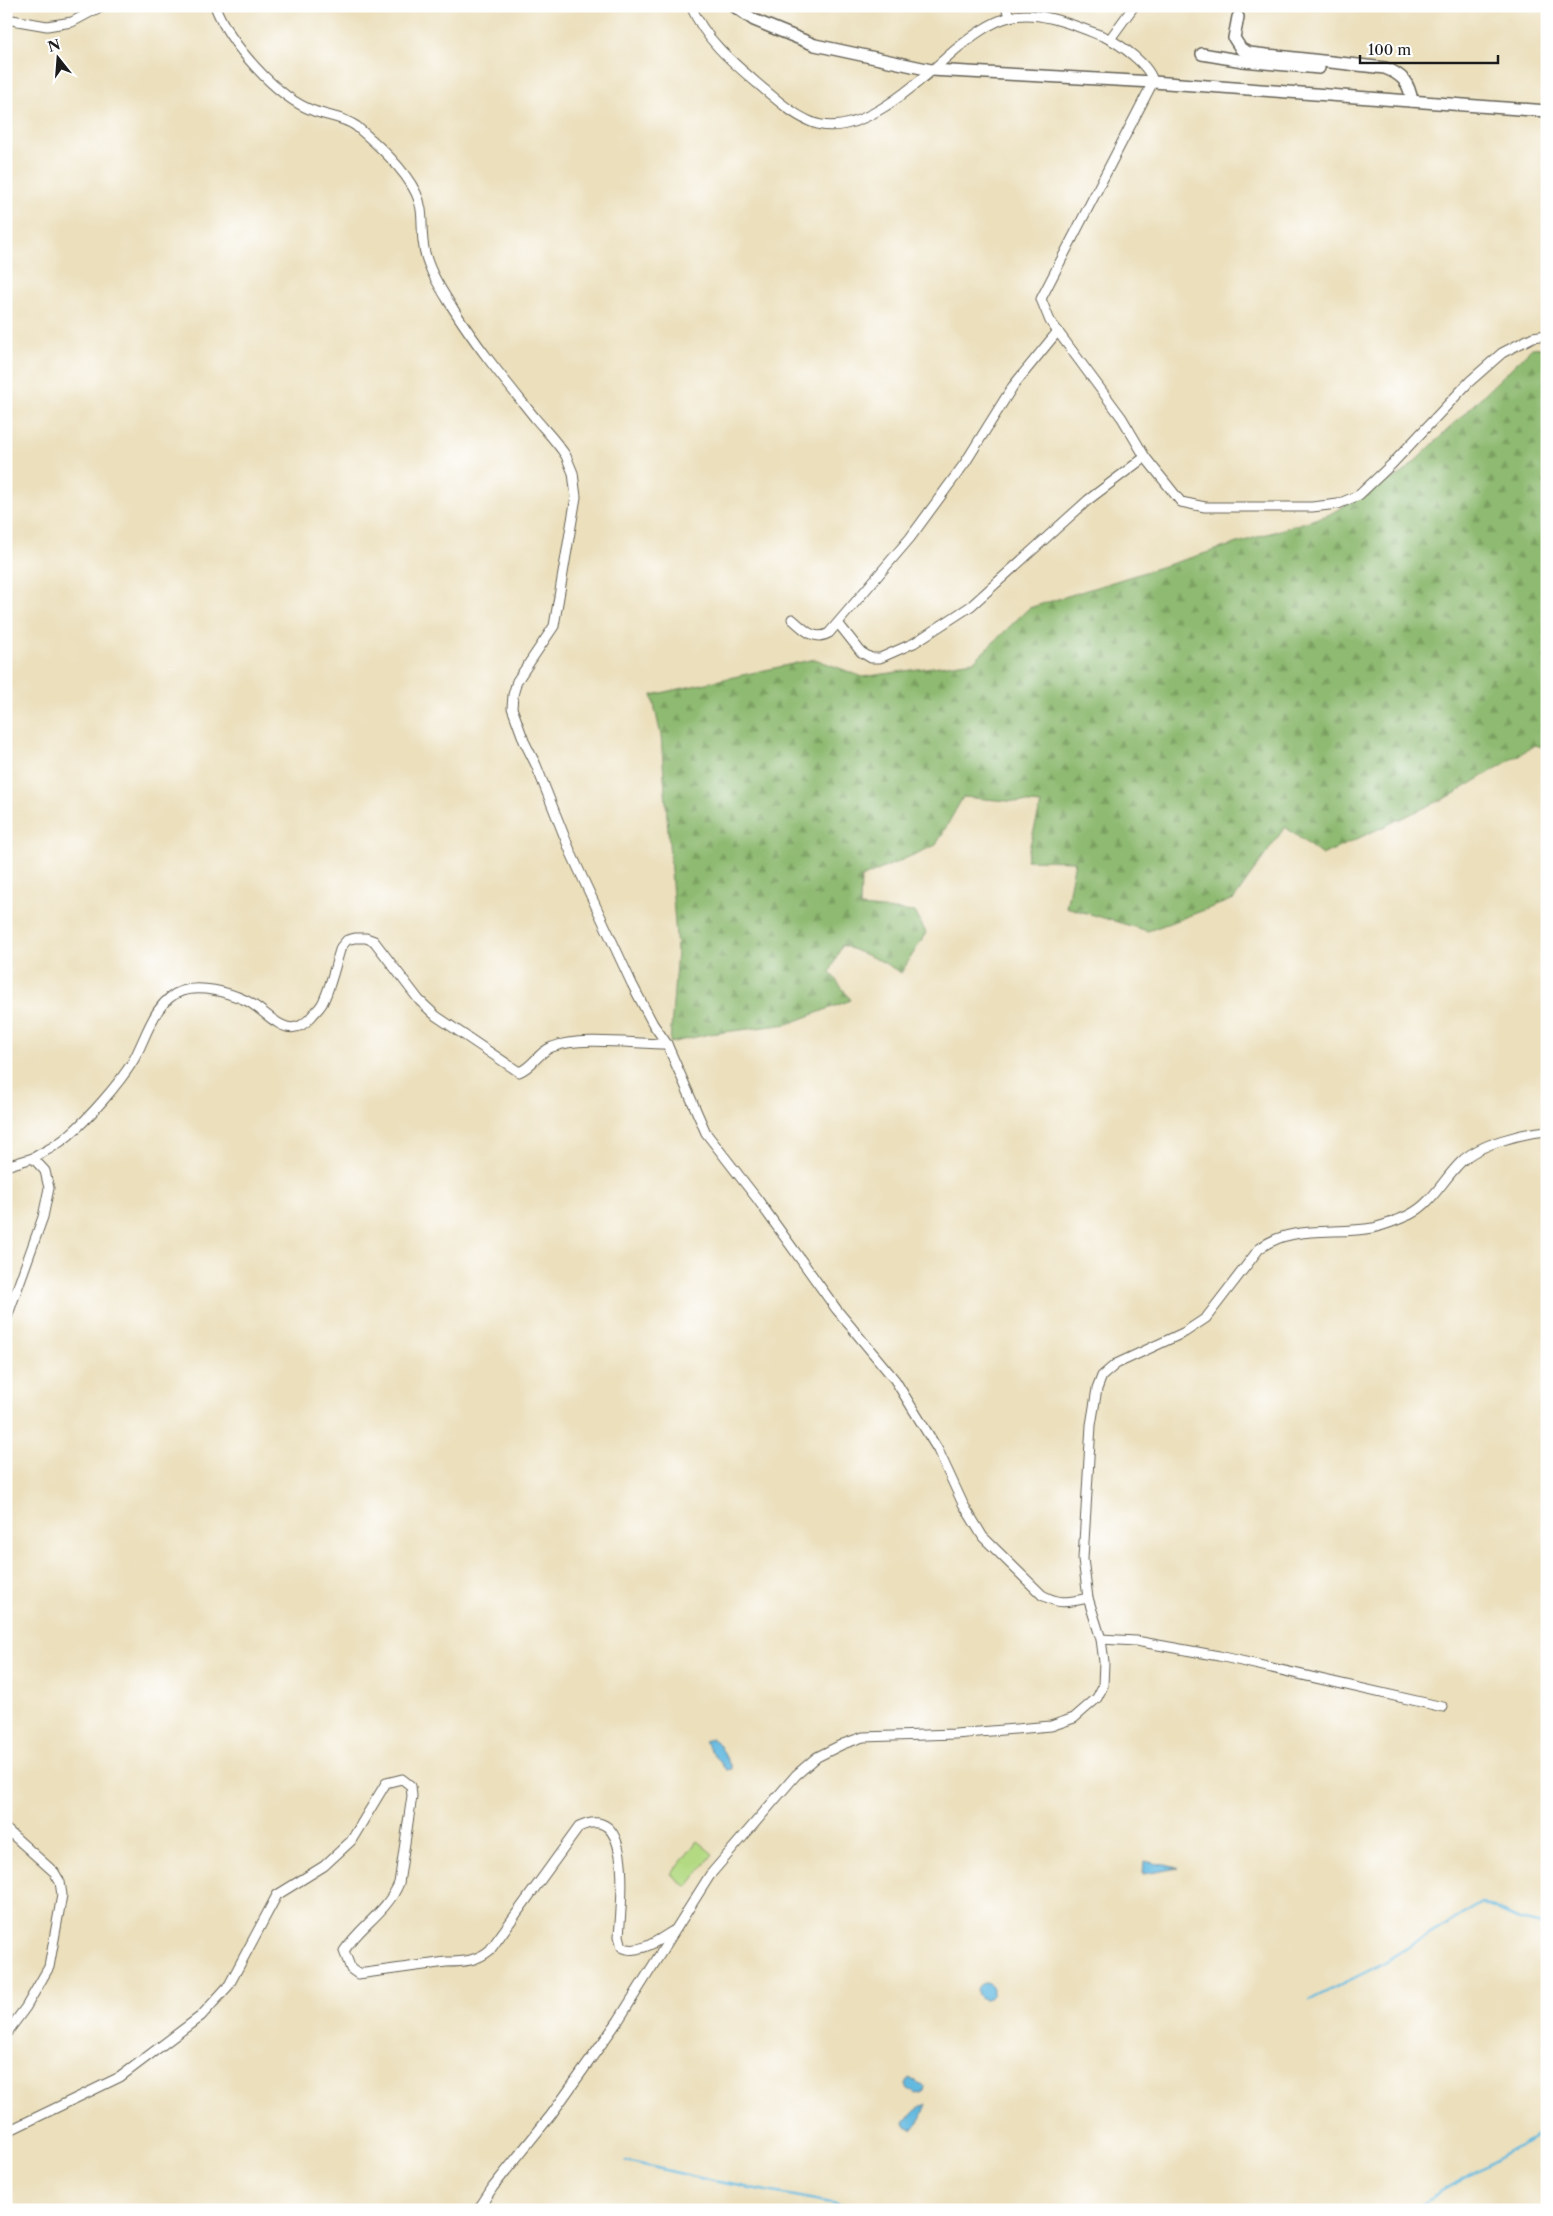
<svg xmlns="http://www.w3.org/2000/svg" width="1553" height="2216" font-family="'Libre Caslon Text',serif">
<defs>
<pattern id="forest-firs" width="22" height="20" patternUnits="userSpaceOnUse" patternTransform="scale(1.25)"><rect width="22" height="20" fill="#8eba71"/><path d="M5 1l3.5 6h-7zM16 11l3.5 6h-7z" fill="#7a9f61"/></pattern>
</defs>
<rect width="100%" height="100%" fill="#fff"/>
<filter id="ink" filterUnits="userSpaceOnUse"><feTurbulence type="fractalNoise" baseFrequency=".02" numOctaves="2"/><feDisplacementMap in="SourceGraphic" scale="10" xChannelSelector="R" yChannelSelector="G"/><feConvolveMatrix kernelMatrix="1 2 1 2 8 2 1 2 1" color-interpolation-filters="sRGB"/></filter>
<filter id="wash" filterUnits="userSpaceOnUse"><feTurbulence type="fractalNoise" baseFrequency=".0096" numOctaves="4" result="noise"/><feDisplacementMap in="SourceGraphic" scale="20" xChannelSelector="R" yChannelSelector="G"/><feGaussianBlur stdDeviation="1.12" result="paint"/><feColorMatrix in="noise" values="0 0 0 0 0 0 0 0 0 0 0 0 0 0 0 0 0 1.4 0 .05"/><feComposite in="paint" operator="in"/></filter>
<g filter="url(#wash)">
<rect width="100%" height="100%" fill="#ebdfbc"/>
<path fill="url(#forest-firs)" stroke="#556b46" d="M 1547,347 L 1547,748 L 1535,745 L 1452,795 L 1322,855 L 1285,827 L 1234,899 L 1148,931 L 1066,907 L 1075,861 L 1026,860 L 1041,804 L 963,797 L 936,845 L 861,878 L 860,907 L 915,912 L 926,933 L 901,973 L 881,961 L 842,945 L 830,972 L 851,1000 L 788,1024 L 709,1034 L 670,1043 L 677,951 L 661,736 L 652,695 L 815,659 L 863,677 L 974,661 L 1029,608 L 1328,515 L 1403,473 L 1532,348 Z"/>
<path fill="#b3da83" stroke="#687b50" d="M 697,1841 L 713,1854 L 687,1887 L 671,1875 Z"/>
<g fill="#63bae0" stroke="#406b7e">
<path d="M 712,1739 L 719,1744 L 732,1769 L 726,1770 L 704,1741 Z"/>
<path d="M 1144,1861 L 1179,1868 L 1143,1874 Z"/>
<circle cx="985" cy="1991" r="8"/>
<path d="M 909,2078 L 924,2086 L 923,2092 L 917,2094 L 908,2089 L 906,2084 Z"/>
<path d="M 927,2104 L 921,2119 L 912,2130 L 906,2127 L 904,2123 L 913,2112 Z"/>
</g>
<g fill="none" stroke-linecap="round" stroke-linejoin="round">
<g stroke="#63bae0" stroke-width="2.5">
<path d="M 1310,2000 L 1372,1969 L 1482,1903 L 1519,1920 L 1547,1926"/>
<path d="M 626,2161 L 713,2181 L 848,2206 L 852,2210"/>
<path d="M 1410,2210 L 1547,2130"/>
</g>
</g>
</g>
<g filter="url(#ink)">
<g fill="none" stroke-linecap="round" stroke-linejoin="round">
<defs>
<g id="minor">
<path d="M 215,6 C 229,43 277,98 314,111 C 327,116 344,117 356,126 C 377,144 404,168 416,193 C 424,209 421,225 423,241 C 425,266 441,289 454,310 C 478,348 507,383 535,418 C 546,431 557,442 566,456 L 573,473 L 576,497 L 554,626 L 517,681 L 513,695 L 512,708 L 524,741 L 536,765 L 571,853 L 632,984 L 653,1024 L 667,1044 L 706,1133 L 758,1200 L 837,1310 L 895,1380 L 938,1450 L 963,1504 L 983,1537 L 1042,1595 C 1060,1605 1068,1602 1088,1598"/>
<path d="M 691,6 C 706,42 736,65 765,90 C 778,101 793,114 809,121 C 857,144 921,79 955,50 C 971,37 990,22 1010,17 C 1039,9 1078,27 1105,37 C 1120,44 1150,65 1153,82 L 1041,299 L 1050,321 L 1122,418 L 1145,457 L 1181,502 L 1205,507 L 1312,507 L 1338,504 L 1359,495 L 1392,464 L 1469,382 L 1502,353 L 1533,337 L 1547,335"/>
<path d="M 1005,6 L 1010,17"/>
<path d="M 6,19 L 47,26 L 72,22 L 102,6"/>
<path d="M 1110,39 L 1134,6"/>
<path d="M 792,619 C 803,628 814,642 829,633 L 910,538 L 965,463 L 1013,386 L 1058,331"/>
<path d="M 838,623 L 861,652 L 871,658 L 880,658 L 914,643 L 971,606 L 1088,500 L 1145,457"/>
<path d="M 33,1158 C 45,1151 58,1145 68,1136 C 89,1118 119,1084 133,1061 C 146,1039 154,1000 182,991 C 201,985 227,992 245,1000 C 268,1010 287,1046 312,1016 C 315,1012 319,1009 322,1004 C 331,987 335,965 341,947 L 347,940 L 355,938 L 366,938 L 374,941 L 419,1000 L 436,1016 L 519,1072 C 533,1067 538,1052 552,1047 C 580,1036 635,1044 667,1044"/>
<path d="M 6,1166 L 33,1158 L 45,1171 L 49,1188 L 43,1217 L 6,1320"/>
<path d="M 1101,1639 L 1136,1641 L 1219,1656 L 1443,1707"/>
<path d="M 6,1829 L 54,1872 L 60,1882 L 62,1895 L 49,1967 L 26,2007 L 6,2034"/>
<path d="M 6,2132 L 120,2077 L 201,2016 L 229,1985 L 277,1895 L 324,1866 L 351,1841 L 386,1783 L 402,1779 L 411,1786 L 412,1796 L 399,1883 C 388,1911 360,1926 344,1951 L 351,1969 L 358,1974 L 446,1962 C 464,1962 477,1961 490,1950 L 579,1827 C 635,1800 621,1908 619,1936 L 622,1947 C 638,1956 660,1939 673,1931"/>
<path d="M 478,2210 L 493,2187 L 551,2115 L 618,2021 L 710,1875 L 796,1775 L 817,1757 L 843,1744 L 863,1737 L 955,1734 L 1051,1726 L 1074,1718 L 1097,1698 L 1103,1686 L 1104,1662 L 1101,1639 L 1088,1598 L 1083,1559 L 1091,1425 L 1097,1389 L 1102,1376 L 1116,1364 L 1185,1332 L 1206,1318 L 1259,1249 C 1291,1224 1335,1235 1373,1228 C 1385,1225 1398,1220 1409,1215 C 1433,1203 1443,1179 1462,1161 C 1480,1144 1522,1133 1547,1131"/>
</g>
<g id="major">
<path d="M 734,6 L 754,20 L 815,45 L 931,70 L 1153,82 L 1547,111"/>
<path d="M 1238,17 L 1234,38 L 1241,49 L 1249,53 L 1385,68 C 1403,75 1409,83 1412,101"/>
<path d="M 1202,54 L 1243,61 L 1319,68"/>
</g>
</defs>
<use href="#minor" stroke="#646054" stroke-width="11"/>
<use href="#major" stroke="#646054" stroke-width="14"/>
<use href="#minor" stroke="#fff" stroke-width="9"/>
<use href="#major" stroke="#fff" stroke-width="11"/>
</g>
</g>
<rect width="1553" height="2216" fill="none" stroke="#fff" stroke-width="25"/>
<g transform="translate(58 58) rotate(343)" stroke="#ffffff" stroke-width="4" paint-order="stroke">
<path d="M0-4L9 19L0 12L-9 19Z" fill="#1c1c1c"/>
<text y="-8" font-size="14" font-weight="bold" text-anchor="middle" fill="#1c1c1c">N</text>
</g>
<path d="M1360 55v8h138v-8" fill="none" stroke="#1c1c1c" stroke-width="2.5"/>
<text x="1368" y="55" font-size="15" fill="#1c1c1c" stroke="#ffffff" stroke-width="4" paint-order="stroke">100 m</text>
</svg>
